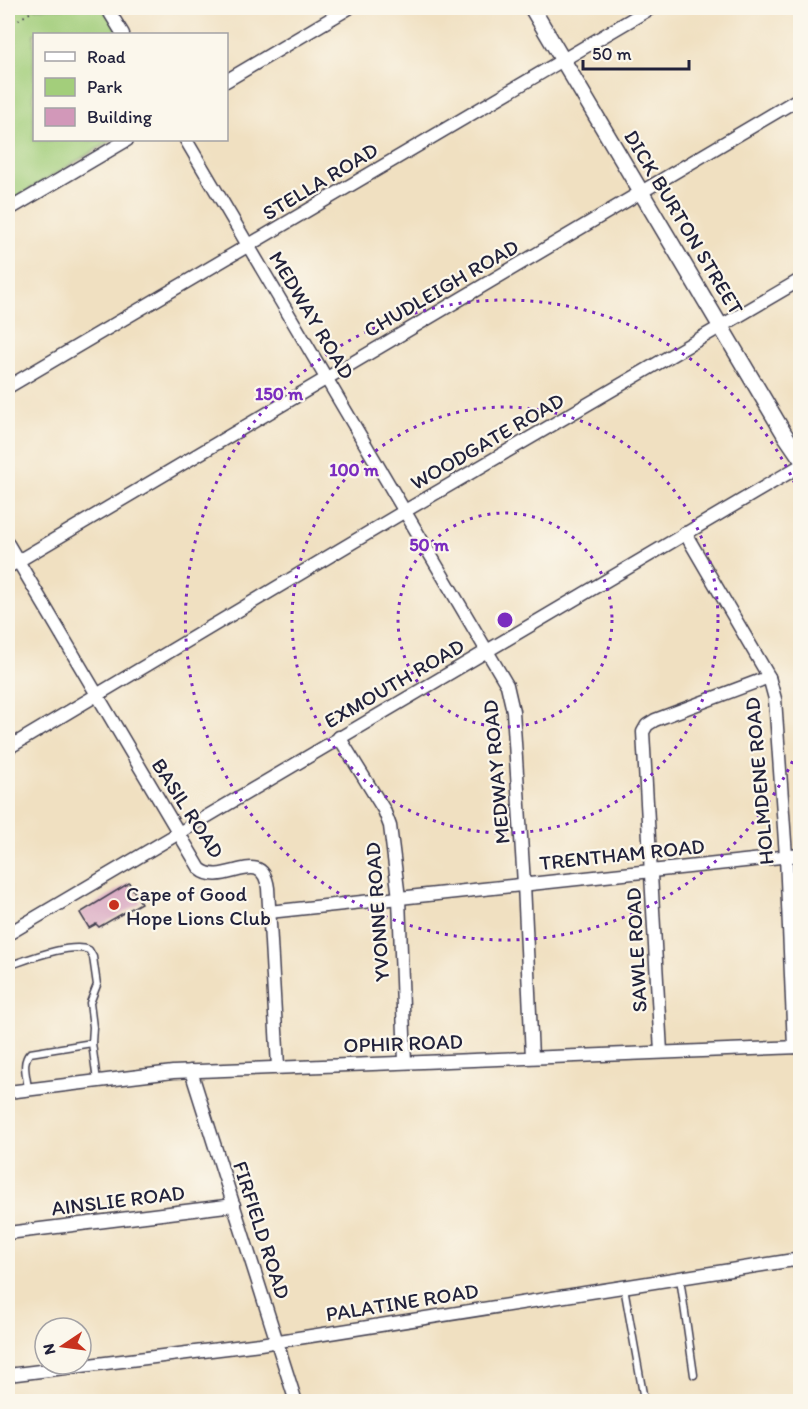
<svg xmlns="http://www.w3.org/2000/svg" width="808" height="1409" font-family="Itim,sans-serif">
<rect width="100%" height="100%" fill="#fbf7ec"/>
<filter id="ink" filterUnits="userSpaceOnUse"><feTurbulence type="fractalNoise" baseFrequency=".0167" numOctaves="2"/><feDisplacementMap in="SourceGraphic" scale="12" xChannelSelector="R" yChannelSelector="G"/><feConvolveMatrix kernelMatrix="1 2 1 2 8 2 1 2 1" color-interpolation-filters="sRGB"/></filter>
<filter id="wash" filterUnits="userSpaceOnUse"><feTurbulence type="fractalNoise" baseFrequency=".008" numOctaves="4" result="noise"/><feDisplacementMap in="SourceGraphic" scale="24" xChannelSelector="R" yChannelSelector="G"/><feGaussianBlur stdDeviation="1.35" result="paint"/><feColorMatrix in="noise" values="0 0 0 0 0 0 0 0 0 0 0 0 0 0 0 0 0 1.4 0 .05"/><feComposite in="paint" operator="in"/></filter>
<g filter="url(#wash)">
<rect width="100%" height="100%" fill="#f0e0c1"/>
<path fill="#a3ce7b" stroke="#62785b" stroke-width="1.5" d="M 8,8 L 104,8 L 120,34 L 34,34 L 34,140 L 113,140 L 8,202 Z"/>
<g id="blocks">
<g fill="#d298b9">
<path d="M 129,883 L 141,903 L 99,927 L 96,924 L 89,928 L 80,913 Z"/>
<path d="M 34,1398 L 34,1402 L 19,1402 L 19,1400 Z"/>
</g>
</g>
</g>
<g filter="url(#ink)">
<use href="#blocks" fill-opacity="0" stroke="#413e4f" stroke-width="1.5"/>
<g fill="none" stroke-linecap="round" stroke-linejoin="round">
<defs>
<g id="service">
<path d="M 8,966 C 26,960 71,942 89,950 L 93,957 L 97,985 L 90,1003 L 93,1027 L 92,1043"/>
<path d="M 28,1089 C 27,1077 21,1062 30,1053 L 92,1043 L 97,1081"/>
<path d="M 680,1278 L 694,1375"/>
<path d="M 624,1287 L 643,1394"/>
</g>
<g id="minor">
<path d="M 107,8 L 123,34"/>
<path d="M 226,81 L 349,8"/>
<path d="M 186,140 L 507,685 L 513,711 L 524,884 L 532,1057"/>
<path d="M 8,210 L 127,140"/>
<path d="M 8,387 L 651,8"/>
<path d="M 685,533 L 769,677 L 775,699 L 786,856 L 794,1047"/>
<path d="M 8,544 L 200,869 C 223,889 262,844 268,888 L 278,1067"/>
<path d="M 8,567 L 800,98"/>
<path d="M 339,737 L 384,810 L 390,826 L 399,898 L 405,1062"/>
<path d="M 8,748 L 405,511 L 800,280"/>
<path d="M 269,912 L 800,855"/>
<path d="M 8,934 L 800,466"/>
<path d="M 661,1052 L 643,732 L 647,725 L 655,720 L 769,677"/>
<path d="M 191,1071 L 296,1402"/>
<path d="M 8,1092 L 173,1072 L 800,1047"/>
<path d="M 8,1233 L 234,1205"/>
<path d="M 8,1375 L 260,1344 L 800,1259"/>
</g>
<path id="tertiary" d="M 532,8 L 785,435 L 800,457"/>
</defs>
<use href="#service" stroke="#413e4f" stroke-width="9"/>
<use href="#minor" stroke="#413e4f" stroke-width="15"/>
<use href="#tertiary" stroke="#413e4f" stroke-width="18"/>
<path stroke="#413e4f" stroke-width="2" stroke-dasharray="1.5 4.5" stroke-linecap="butt" d="M 8,26 L 38,8"/>
<use href="#service" stroke="#fff" stroke-width="6"/>
<use href="#minor" stroke="#fff" stroke-width="12"/>
<use href="#tertiary" stroke="#fff" stroke-width="15"/>
</g>
</g>
<g fill="none" stroke="#7b2cbf" stroke-width="3" stroke-dasharray="3 6">
<circle cx="505" cy="620" r="107"/>
<circle cx="505" cy="620" r="213"/>
<path d="M800 745A320 320 0 1 1 800 495"/>
</g>
<circle fill="#c8321e" stroke="#fbf7ec" stroke-width="2" cx="114" cy="905" r="6"/>
<g text-anchor="middle" dominant-baseline="central" stroke-width="4.5" stroke-linejoin="round" paint-order="stroke">
<g font-size="21" fill="#22223b" stroke="#fbf7ec">
<text transform="translate(320 181) rotate(-31)">STELLA ROAD</text>
<text transform="translate(684 222) rotate(59)">DICK BURTON STREET</text>
<text transform="translate(441 288) rotate(-30)">CHUDLEIGH ROAD</text>
<text transform="translate(312 315) rotate(59)">MEDWAY ROAD</text>
<text transform="translate(487 441) rotate(-30)">WOODGATE ROAD</text>
<text transform="translate(394 683) rotate(-30)">EXMOUTH ROAD</text>
<text transform="translate(496 772) rotate(-95)">MEDWAY ROAD</text>
<text transform="translate(759 781) rotate(-95)">HOLMDENE ROAD</text>
<text transform="translate(188 808) rotate(57)">BASIL ROAD</text>
<text transform="translate(622 854) rotate(-6)">TRENTHAM ROAD</text>
<text transform="translate(377 912) rotate(-94)">YVONNE ROAD</text>
<text transform="translate(636 950) rotate(-93)">SAWLE ROAD</text>
<text transform="translate(403 1043) rotate(-2)">OPHIR ROAD</text>
<text transform="translate(118 1200) rotate(-7)">AINSLIE ROAD</text>
<text transform="translate(262 1230) rotate(72)">FIRFIELD ROAD</text>
<text transform="translate(402 1302) rotate(-9)">PALATINE ROAD</text>
</g>
<g font-size="21" fill="#22223b" stroke="#fbf7ec" text-anchor="start">
<text x="126" y="893">Cape of Good<tspan x="126" dy="24">Hope Lions Club</tspan></text>
</g>
</g>
<circle cx="505" cy="620" r="9" fill="#7b2cbf" stroke="#fbf7ec" stroke-width="3"/>
<g font-size="18" text-anchor="middle" font-weight="bold" fill="#7b2cbf" stroke="#fbf7ec" stroke-width="4.5" stroke-linejoin="round" paint-order="stroke">
<text x="279" y="400">150 m</text>
<text x="354" y="476">100 m</text>
<text x="429" y="551">50 m</text>
</g>
<rect width="808" height="1409" fill="none" stroke="#fbf7ec" stroke-width="30"/>
<rect x="33" y="33" width="195" height="108" fill="#fbf7ec" stroke="#a4a2a5" stroke-width="1.5"/>
<rect x="45" y="52" width="30" height="9" fill="#ffffff" stroke="#a4a2a5" stroke-width="1.5"/>
<text x="87" y="63" font-size="18" fill="#22223b">Road</text>
<rect x="45" y="78" width="30" height="18" fill="#a3ce7b" stroke="#a4a2a5" stroke-width="1.5"/>
<text x="87" y="93" font-size="18" fill="#22223b">Park</text>
<rect x="45" y="108" width="30" height="18" fill="#d298b9" stroke="#a4a2a5" stroke-width="1.5"/>
<text x="87" y="123" font-size="18" fill="#22223b">Building</text>
<g transform="translate(63 1346) rotate(257)"><circle r="28" fill="#fbf7ec" stroke="#a4a2a5" stroke-width="1.5"/>
<path d="M0-4.5L10 22L0 15L-10 22Z" fill="#c8321e"/>
<text y="-9" font-size="16" font-weight="bold" text-anchor="middle" fill="#22223b">N</text>
</g>
<path d="M583 60v9h106v-9" fill="none" stroke="#22223b" stroke-width="3"/>
<text x="592" y="60" font-size="18" fill="#22223b" stroke="#fbf7ec" stroke-width="4.5" paint-order="stroke">50 m</text>
</svg>
